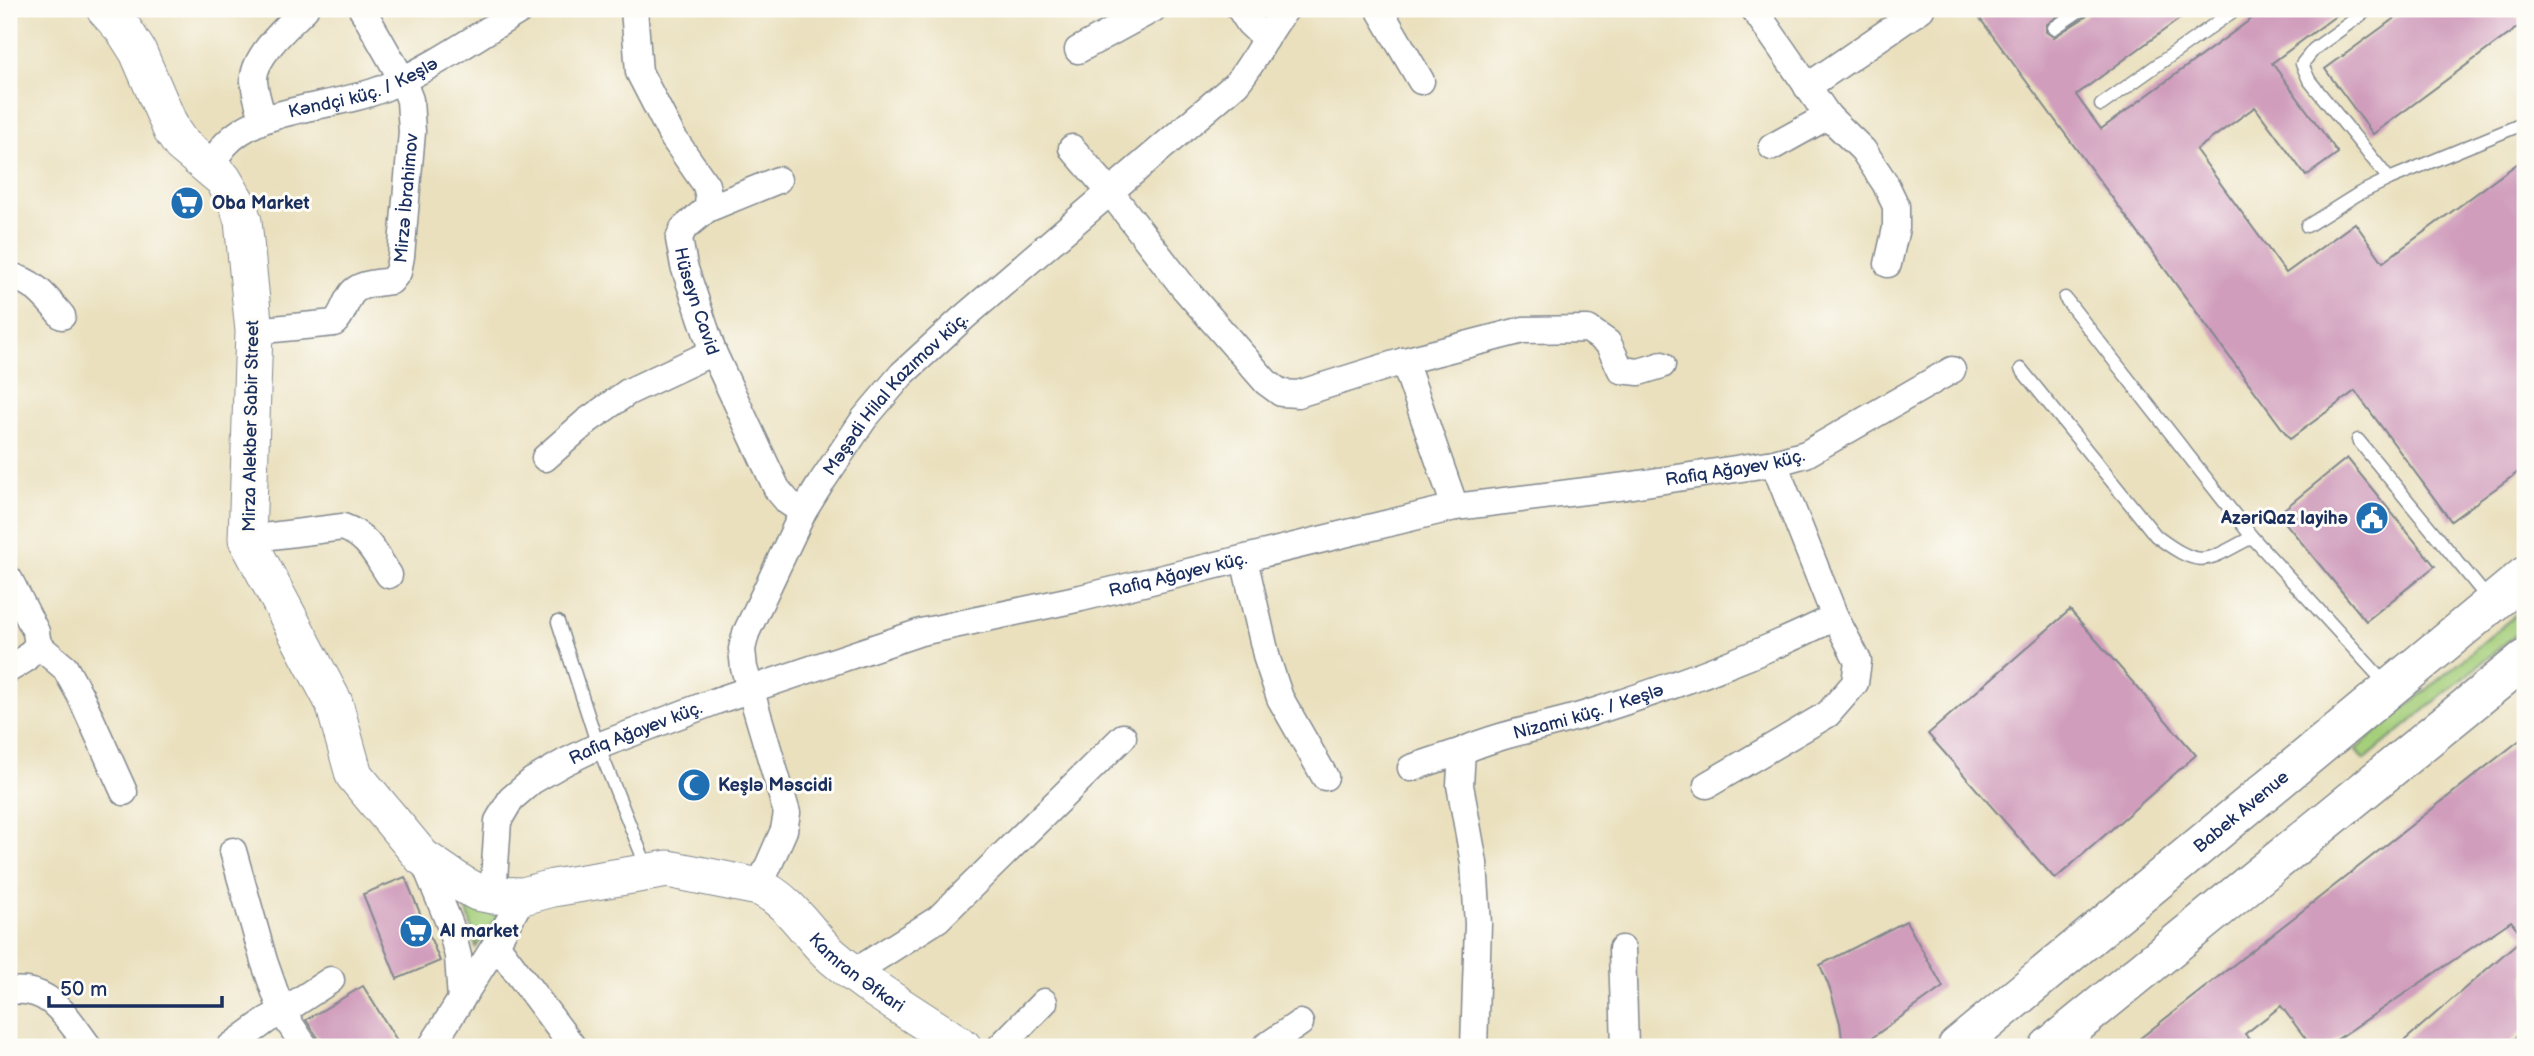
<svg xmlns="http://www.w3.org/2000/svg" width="2534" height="1056" font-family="'Balsamiq Sans',sans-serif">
<rect width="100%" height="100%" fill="#fdfcf7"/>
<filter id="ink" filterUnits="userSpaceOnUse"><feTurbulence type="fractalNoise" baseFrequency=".0143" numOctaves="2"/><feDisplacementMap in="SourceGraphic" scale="14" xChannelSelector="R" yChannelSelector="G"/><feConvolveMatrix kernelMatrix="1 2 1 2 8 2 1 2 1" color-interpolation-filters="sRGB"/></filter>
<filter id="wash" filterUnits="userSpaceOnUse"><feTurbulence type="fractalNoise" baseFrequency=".00686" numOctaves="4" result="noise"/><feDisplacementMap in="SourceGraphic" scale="28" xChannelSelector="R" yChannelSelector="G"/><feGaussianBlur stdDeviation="1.57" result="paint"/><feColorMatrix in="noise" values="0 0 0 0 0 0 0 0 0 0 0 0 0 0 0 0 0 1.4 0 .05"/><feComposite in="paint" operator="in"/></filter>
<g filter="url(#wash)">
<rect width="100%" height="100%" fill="#eae0be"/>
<g fill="#a6cf7b" stroke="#607f6c" stroke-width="2">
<path d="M 2525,607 L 2525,627 L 2364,760 L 2355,750 Z"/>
<path d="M 467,908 L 498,915 L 476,947 Z"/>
</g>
<g id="blocks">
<g fill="#d09dbc">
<path d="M 1973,9 L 2067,9 L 2046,25 L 2046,32 L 2054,37 L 2087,16 L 2091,9 L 2193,9 L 2076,95 L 2101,129 L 2265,9 L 2345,9 L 2272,63 L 2338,153 L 2306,176 L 2255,107 L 2196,150 L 2286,273 L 2355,223 L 2383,262 L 2525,158 L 2525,467 L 2451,521 L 2355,391 L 2290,439 Z"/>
<path d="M 2407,9 L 2511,9 L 2522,24 L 2373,134 L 2325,69 Z"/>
<path d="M 2347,458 L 2435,566 L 2366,621 L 2278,514 Z"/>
<path d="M 2070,610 L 2196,755 L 2055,879 L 1928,734 Z"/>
<path d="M 2525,736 L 2525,1028 L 2506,1047 L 2397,1047 L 2524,937 L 2511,921 L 2326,1047 L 2312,1047 L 2281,1006 L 2245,1034 L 2255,1047 L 2129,1047 Z"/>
<path d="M 405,877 L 440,961 L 397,979 L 363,894 Z"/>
<path d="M 1906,921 L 1943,987 L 1859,1047 L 1843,1047 L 1840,1023 L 1830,989 L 1820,965 Z"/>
<path d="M 363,986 L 401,1047 L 321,1047 L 318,1038 L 306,1020 Z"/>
</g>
</g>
</g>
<g filter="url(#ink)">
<use href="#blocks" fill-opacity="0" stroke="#82888e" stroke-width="2"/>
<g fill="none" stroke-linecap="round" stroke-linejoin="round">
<defs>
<g id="lane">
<path d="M 2369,9 L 2314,49 L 2302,64 L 2309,80 L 2389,179"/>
<path d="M 2054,28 L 2082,9"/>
<path d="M 2101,105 L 2236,9"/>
<path d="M 2307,226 L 2358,194 L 2389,179 L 2525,123"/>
<path d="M 2065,298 L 2252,537 L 2387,685"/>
<path d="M 2021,369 L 2156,536 C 2202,570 2205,562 2252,537"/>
<path d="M 2358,440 L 2489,600"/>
<path d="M 558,622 L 598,746 L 648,870"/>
</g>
<g id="street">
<path id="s1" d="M 634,9 L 639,72 L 672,136 L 706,185 L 709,198 L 707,209 L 683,229 L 679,239 L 684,266 L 713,352 L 777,489 L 788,502 L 803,512"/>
<path d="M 1240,9 L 1249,23 L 1266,39"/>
<path d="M 1379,9 L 1421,81"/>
<path d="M 1754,9 L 1828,116 L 1863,150 L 1885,183 L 1896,206 L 1896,228 L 1888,264"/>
<path d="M 1078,50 L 1153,9"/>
<path d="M 1807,87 L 1921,9"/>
<path d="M 263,120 C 260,107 255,94 254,81 C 252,57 289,25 305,9"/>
<path d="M 1772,147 L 1828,116"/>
<path d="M 1072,148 L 1111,193 L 1184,288 L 1266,382 L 1281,393 L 1298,394 L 1404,361 L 1523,330 L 1588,329 L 1608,343 L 1621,370 L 1639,372 L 1662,365"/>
<path id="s2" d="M 210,167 C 215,160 219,152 225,145 C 261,105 335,109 384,88 C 432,68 477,36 522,9"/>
<path d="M 707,209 L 778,180"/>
<path d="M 9,276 C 34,281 46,297 62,316"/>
<path id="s3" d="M 254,331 L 334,323 C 344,314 344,303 352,293 C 360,283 379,283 391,281 L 398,272 L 401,256 L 412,132 L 410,100 L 402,79 L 362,9"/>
<path d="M 1404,361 L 1455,507"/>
<path d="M 545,458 L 587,421 L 628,392 L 713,352"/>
<path d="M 247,539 L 343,527 C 368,536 375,554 389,575"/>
<path d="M 1244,559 L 1267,659 L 1280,698 L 1325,777"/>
<path d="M 9,579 L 36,632 L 38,645 L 24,660 L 9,669"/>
<path d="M 38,645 L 65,668 L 80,695 L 124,792"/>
<path d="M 1411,768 L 1462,751"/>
<path d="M 1707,785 L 1828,714 L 1855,683 L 1858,661 L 1835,617"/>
<path d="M 233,851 L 264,961 L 282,1012 L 331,980"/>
<path d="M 422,857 L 450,925 L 458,956 L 461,1000"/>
<path id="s4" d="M 759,887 L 784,830 L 787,813 L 744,668 L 742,649 L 746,633 L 803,512 L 821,483 L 864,419 L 902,374 L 963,318 L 1236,84 C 1256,61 1266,33 1286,9"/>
<path id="s5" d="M 493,895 L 498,821 L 511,799 L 532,781 L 565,762 L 598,746 L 716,701 L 921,632 L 1081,598 L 1455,507 L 1626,486 L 1774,463 L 1806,454 L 1952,370"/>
<path d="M 496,944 L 573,1047"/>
<path d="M 1622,949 L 1625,1047"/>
<path d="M 853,973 L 938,919 L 1123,737"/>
<path d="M 9,991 C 52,986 66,1017 89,1047"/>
<path d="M 230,1047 L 267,1020 L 282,1012 L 305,1047"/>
<path d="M 431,1047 L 496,944 L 523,896"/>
<path d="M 1000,1047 L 1044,1002"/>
<path d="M 1265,1047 L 1300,1023"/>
<path id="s6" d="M 1474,1047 L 1478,924 L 1474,863 L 1460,785 L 1462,751 C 1504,732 1552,726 1596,711 C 1677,685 1758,656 1835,617 L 1774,463"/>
</g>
<g id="secondary">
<path id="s7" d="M 105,9 L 124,30 L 138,52 L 172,131 L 181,144 L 223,179 L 238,205 L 243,221 L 254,331 L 247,539 L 334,703 L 354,775 L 422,857 L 462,884 L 477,892 L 493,895 L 523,896 L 553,888 L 668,869 L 759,887 C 791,901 808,935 833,957 C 873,991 920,1018 963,1047"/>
</g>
<g id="primary">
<path id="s8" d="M 1957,1047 L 2525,576"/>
<path d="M 2049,1047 L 2525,659"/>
</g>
</defs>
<use href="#lane" stroke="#82888e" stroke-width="15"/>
<use href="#street" stroke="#82888e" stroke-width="29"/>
<use href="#secondary" stroke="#82888e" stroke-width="39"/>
<use href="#primary" stroke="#82888e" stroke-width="41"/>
<use href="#lane" stroke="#fff" stroke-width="12"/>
<use href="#street" stroke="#fff" stroke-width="26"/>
<use href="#secondary" stroke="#fff" stroke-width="37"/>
<use href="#primary" stroke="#fff" stroke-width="38"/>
</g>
</g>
<defs>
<symbol id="supermarket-disc" viewBox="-11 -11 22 22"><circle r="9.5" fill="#1f6fb2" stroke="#fdfcf7"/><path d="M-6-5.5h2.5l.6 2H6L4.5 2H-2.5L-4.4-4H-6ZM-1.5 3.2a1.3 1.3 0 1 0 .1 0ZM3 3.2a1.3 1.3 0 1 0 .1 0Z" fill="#fff"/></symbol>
<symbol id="civic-disc" viewBox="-11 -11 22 22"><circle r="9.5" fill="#1f6fb2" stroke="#fdfcf7"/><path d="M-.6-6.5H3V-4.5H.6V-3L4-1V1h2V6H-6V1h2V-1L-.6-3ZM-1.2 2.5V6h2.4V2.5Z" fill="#fff"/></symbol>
<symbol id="mosque-disc" viewBox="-11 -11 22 22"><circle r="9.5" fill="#1f6fb2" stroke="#fdfcf7"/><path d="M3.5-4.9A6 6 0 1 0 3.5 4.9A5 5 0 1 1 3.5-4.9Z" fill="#fff"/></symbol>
</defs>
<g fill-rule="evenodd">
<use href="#supermarket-disc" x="168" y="184" width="38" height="38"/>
<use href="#civic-disc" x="2353" y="499" width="38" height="38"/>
<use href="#mosque-disc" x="675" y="766" width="38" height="38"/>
<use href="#supermarket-disc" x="397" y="912" width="38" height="38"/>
</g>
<g text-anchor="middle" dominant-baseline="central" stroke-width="6" stroke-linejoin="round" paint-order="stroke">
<g font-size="18" fill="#1b2f5e" stroke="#fdfcf7">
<text stroke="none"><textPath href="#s2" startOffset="178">Kəndçi küç. / Keşlə</textPath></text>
<text stroke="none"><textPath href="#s3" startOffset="243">Mirzə İbrahimov</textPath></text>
<text stroke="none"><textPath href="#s1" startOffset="326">Hüseyn Cavid</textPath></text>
<text stroke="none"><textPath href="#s4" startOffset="551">Məşədi Hilal Kazımov küç.</textPath></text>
<text transform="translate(251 426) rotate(-89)">Mirza Alekber Sabir Street</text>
<text stroke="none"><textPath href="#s5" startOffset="1376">Rafiq Ağayev küç.</textPath></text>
<text stroke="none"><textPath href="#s5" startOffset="808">Rafiq Ağayev küç.</textPath></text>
<text stroke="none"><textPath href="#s6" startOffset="430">Nizami küç. / Keşlə</textPath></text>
<text stroke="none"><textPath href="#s5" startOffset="242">Rafiq Ağayev küç.</textPath></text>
<text stroke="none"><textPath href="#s8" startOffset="369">Babek Avenue</textPath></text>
<text stroke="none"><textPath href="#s7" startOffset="1426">Kamran Əfkari</textPath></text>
</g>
<g font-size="18" font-weight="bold" fill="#1b2f5e" stroke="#fdfcf7" text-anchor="start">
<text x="212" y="203">Oba Market</text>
<text x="2348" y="518" text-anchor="end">AzəriQaz layihə</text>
<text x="718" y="785">Keşlə Məscidi</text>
<text x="440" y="931">Al market</text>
</g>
</g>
<rect width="2534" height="1056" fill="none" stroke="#fdfcf7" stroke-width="35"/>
<path d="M49 996v10h173v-10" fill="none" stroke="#1b2f5e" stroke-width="3.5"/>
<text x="60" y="996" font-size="21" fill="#1b2f5e" stroke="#fdfcf7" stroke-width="5" paint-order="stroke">50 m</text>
</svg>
